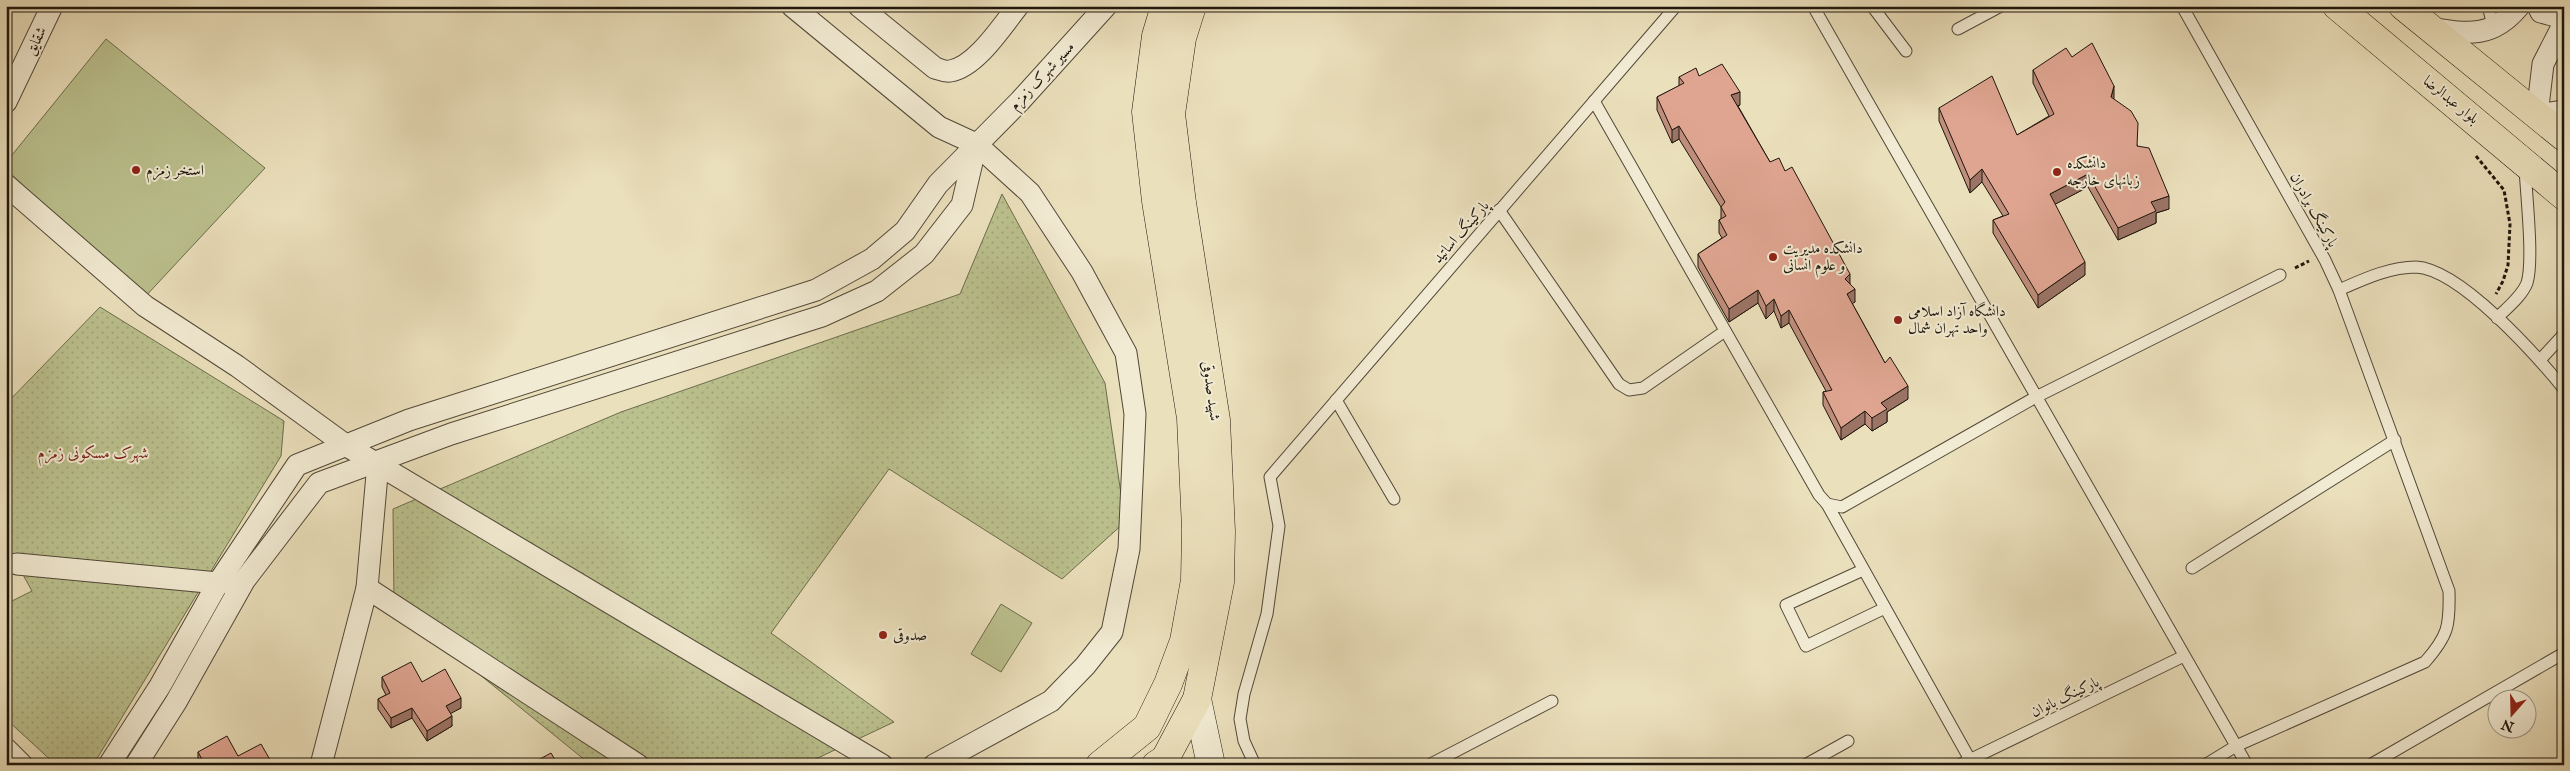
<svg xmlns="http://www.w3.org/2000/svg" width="2570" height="771" font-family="'IM FELL English',Amiri,serif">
<defs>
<pattern id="grass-dots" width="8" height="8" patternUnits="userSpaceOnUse" patternTransform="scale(1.25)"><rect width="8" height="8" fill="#bbc18e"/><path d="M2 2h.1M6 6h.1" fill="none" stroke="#a0a579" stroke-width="1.8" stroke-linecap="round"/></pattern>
</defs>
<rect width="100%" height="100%" fill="#ebe0bc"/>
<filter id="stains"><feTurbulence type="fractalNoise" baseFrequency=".004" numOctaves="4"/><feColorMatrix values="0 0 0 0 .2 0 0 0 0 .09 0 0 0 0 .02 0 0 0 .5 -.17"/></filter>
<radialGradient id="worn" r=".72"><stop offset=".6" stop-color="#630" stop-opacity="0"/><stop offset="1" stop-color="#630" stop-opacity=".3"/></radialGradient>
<g fill="url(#grass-dots)" stroke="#6c6c4d">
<path d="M 1002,194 L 1105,383 L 1125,522 L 1062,579 L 889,469 L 771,633 L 894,722 L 803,765 L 591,765 L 394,605 L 393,509 L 621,412 L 960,294 Z"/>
<path d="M 100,307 L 284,421 L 281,456 L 93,765 L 56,765 L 6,719 L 6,604 L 32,591 L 6,544 L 6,404 Z"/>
</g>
<g fill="#bbc18e" stroke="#6c6c4d">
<path d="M 106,39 L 265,168 L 143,299 L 9,172 L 12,155 Z"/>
<path d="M 1001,604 L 1032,623 L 1001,672 L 971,654 Z"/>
</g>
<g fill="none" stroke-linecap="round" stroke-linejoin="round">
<defs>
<g id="service">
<path d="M 1813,6 L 2247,765"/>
<path d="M 1872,6 L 1906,51"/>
<path d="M 2182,6 L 2325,260 L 2339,290 L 2449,591 C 2450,626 2448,636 2425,662 L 2236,746 L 2205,765"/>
<path d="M 2488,6 L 2494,29"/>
<path d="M 1958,29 L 2001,6"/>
<path d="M 1594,101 L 1819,495 L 1827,504 L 1842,507 L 2036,397 L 2280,275"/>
<path d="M 1499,210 L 1619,384 L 1629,390 L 1643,388 L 1725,331"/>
<path d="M 2339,290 C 2362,280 2389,267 2416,267 C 2460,269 2536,355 2564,389"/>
<path d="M 2497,318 C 2507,308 2522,296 2527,283 C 2534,261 2526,193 2525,167"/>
<path d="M 2540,360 L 2564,334"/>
<path d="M 1336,400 L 1394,499"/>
<path d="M 1827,504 L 1973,765"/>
<path d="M 2192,568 L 2395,440"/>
<path d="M 1863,570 L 1786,605 L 1806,646 L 1885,608"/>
<path d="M 1255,765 L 1244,741 L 1240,719 L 1244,694 L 1267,614 L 1279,526 L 1270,477 L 1676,6"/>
<path d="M 1429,765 L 1552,701"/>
<path d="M 1805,765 L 1848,741"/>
<path d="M 1959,765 L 2184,656"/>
<path d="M 2370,765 L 2564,653"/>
</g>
<g id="minor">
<path d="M 792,6 L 939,127 L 976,144 L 1030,193 L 1082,272 L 1126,353 L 1135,414 L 1129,549 L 1112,632 L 1085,666 L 1051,701 L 934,765"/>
<path d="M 859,6 L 935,68 C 939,69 945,72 950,71 C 976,67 1002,26 1018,6"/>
<path d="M 2538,6 L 2541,12 L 2552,15 L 2564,14"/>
<path d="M 2564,23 L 2543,64 L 2537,115 L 2564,111"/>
<path d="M 2429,28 C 2467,34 2492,39 2519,6"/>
<path d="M 6,102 L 52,6"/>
<path d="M 6,185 L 145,306 L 237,366 L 347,446 L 882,765"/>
<path d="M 17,564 L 218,583 L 231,582"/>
<path d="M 367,588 L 638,765"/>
<path d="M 6,749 L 22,765"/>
<path d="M 109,765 L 160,686 L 218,583 L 297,465 L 409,420 L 816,290 L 872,259 L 905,231 L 938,184 L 1020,101 L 1106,6"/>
<path d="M 136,765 L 176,702 L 244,581 L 319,483 L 451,434 L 822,316 L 877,291 L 924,254 L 962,205 L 976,145"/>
<path d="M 321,765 L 367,588 L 378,463"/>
</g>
<path id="secondary" d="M 1197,699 L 1211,765"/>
<g id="primary">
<path d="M 2337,6 L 2564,196"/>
<path d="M 2403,6 L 2564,137"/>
<path d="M 1100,765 L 1147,727 L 1168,684 L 1184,641 L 1195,580 L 1196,529 L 1191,418 L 1156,201 L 1146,112 L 1156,36 L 1165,6"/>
<path d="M 1156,765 L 1165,759 L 1197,699 L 1220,582 L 1221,531 L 1216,420 L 1182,203 L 1171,114 L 1182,38 L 1192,6"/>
</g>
</defs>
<use href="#service" stroke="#514838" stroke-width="13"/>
<use href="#minor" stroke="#514838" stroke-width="23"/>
<use href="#secondary" stroke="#1e160c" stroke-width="29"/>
<use href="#primary" stroke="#1e160c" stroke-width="29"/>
<g stroke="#1e160c" stroke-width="3" stroke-dasharray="4 2.5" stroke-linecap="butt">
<path d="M 2476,156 L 2504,190 L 2510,224 L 2508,265 L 2503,281 L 2496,294"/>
<path d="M 2295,268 L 2309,261"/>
</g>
<use href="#service" stroke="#f2ebd3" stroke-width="11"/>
<use href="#minor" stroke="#f2ebd3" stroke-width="21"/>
<use href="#secondary" stroke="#f2ebd3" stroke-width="28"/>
<use href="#primary" stroke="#ebe0bc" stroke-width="28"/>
</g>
<g fill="#c08e7d" stroke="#1e160c">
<path d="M 2072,57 L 2114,99 L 2169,209 L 2156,213 L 2156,223 L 2118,240 L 2088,187 L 2055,204 L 2085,275 L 2038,308 L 1993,233 L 1993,220 L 2003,216 L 1982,182 L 1970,193 L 1939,121 L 1939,108 L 2017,135 L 2049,116 L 2033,83 L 2033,70 Z"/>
<path d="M 1699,76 L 1740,105 L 1738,106 L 1770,162 L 1785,171 L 1850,284 L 1855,302 L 1852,303 L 1885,363 L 1908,399 L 1887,412 L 1887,422 L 1872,431 L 1865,424 L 1841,440 L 1823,405 L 1823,392 L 1826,391 L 1789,323 L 1781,328 L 1774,311 L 1766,319 L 1758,303 L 1729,322 L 1698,267 L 1698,254 L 1722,238 L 1719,233 L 1719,220 L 1721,219 L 1721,207 L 1679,139 L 1672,143 L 1657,110 L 1657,97 L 1679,86 L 1679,77 Z"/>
<path d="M 382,677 L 422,682 L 461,708 L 450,713 L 452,726 L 427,741 L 412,718 L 391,728 L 378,709 L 378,699 L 386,695 L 382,687 Z"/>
<path d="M 198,752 L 238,756 L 273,765 L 199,765 L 198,762 Z"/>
</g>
<g fill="#9c7466" stroke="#1e160c">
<path d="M 2114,86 L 2114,98 L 2111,110 L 2111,97 Z"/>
<path d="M 1740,92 L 1740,105 L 1731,108 L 1731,95 Z"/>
<path d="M 1679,126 L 1679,139 L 1672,143 L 1672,130 Z"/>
<path d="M 1982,169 L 1982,182 L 1970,193 L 1970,180 Z"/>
<path d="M 2088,174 L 2088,187 L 2050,207 L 2050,194 Z"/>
<path d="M 2169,196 L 2169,209 L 2156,213 L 2156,223 L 2118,240 L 2118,228 L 2151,202 Z"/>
<path d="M 2085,262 L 2085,275 L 2038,308 L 2038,295 Z"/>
<path d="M 1850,274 L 1850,287 L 1845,279 Z"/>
<path d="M 1855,289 L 1855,302 L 1847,307 L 1847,294 Z"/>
<path d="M 1758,290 L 1758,303 L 1729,322 L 1729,309 Z"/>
<path d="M 1774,299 L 1774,311 L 1766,319 L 1766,306 Z"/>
<path d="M 1789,310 L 1789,323 L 1781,328 L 1781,316 Z"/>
<path d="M 1908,386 L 1908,399 L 1887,412 L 1887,422 L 1872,431 L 1872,418 L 1881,403 Z"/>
<path d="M 1865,411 L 1865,424 L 1841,440 L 1841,428 Z"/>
<path d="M 461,698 L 461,708 L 446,716 L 446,706 Z"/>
<path d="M 412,708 L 412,718 L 391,728 L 391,718 Z"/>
<path d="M 452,716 L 452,726 L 427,741 L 427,731 Z"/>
</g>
<g fill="#dfa591" stroke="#1e160c">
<path d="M 2092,43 L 2114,86 L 2111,97 L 2131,111 L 2138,123 L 2137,146 L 2149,148 L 2169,196 L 2151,202 L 2156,211 L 2118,228 L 2088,174 L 2050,194 L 2085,262 L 2038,295 L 1993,220 L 2009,214 L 1982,169 L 1970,180 L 1939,108 L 1992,76 L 2017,135 L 2054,114 L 2033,70 L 2066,48 L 2072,57 Z"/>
<path d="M 1722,64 L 1740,92 L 1731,95 L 1770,162 L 1779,158 L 1785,171 L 1792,167 L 1850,274 L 1845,279 L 1855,289 L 1847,294 L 1885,363 L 1890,357 L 1908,386 L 1881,403 L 1887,409 L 1872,418 L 1865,411 L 1841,428 L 1823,392 L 1832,390 L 1789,310 L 1781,316 L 1774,299 L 1766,306 L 1758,290 L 1729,309 L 1698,254 L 1727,235 L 1719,220 L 1726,216 L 1721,207 L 1725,202 L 1679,126 L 1672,130 L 1657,97 L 1684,83 L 1679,77 L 1696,68 L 1699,76 Z"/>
<path d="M 411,662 L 422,682 L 445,669 L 461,698 L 446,706 L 452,716 L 427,731 L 412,708 L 391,718 L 378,699 L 390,693 L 382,677 Z"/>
<path d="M 227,736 L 238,756 L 261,744 L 273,765 L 205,765 L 198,752 Z"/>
<path d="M 551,753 L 558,765 L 529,765 Z"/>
<path d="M 585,760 L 588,765 L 577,765 Z"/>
</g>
<g fill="#8f2418" stroke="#f2ebd3" stroke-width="2">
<circle cx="136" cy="170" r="5"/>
<circle cx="2057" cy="172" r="5"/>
<circle cx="1773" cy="257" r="5"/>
<circle cx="1898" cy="320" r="5"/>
<circle cx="883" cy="635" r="5"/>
</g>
<g text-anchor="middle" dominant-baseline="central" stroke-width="4" stroke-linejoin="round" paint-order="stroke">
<g font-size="15" fill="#1e160c" stroke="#f2ebd3">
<text transform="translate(36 41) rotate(-64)">شقایق</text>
<text transform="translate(1042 76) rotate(-47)">مسیر شهرک زمزم</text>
<text transform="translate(2451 100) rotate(39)">بلوار عبدالرضا</text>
<text transform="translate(2314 210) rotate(61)">پارکینگ برادران</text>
<text transform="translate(1461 232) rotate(-49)">پارکینگ اساتید</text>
<text transform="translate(1211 391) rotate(82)">شهید صدوقی</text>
<text transform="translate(2065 697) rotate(-26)">پارکینگ بانوان</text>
</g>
<g font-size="15" fill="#1e160c" stroke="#f2ebd3" text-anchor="start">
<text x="2067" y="163">دانشکده<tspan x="2067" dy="17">زبانهای خارجه</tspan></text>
<text x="146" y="170">استخر زمزم</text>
<text x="1783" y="248">دانشکده مدیریت<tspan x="1783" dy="17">و علوم انسانی</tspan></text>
<text x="1908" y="311">دانشگاه آزاد اسلامی<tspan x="1908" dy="17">واحد تهران شمال</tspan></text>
<text x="893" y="635">صدوقی</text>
</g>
<g font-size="16" fill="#7a1f14" stroke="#f2ebd3">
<text x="93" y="454">شهرک مسکونی زمزم</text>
</g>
</g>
<rect width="2570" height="771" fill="none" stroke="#ebe0bc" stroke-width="25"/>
<rect x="8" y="8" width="2555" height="756" fill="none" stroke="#1e160c" stroke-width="2.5"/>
<rect x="12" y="12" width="2545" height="746" fill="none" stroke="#1e160c"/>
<g transform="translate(2512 714) rotate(200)"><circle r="24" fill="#f2ebd3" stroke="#9d9683"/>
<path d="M0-4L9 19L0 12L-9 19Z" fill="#8f2418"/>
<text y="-8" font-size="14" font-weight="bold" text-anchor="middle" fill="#1e160c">N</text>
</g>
<rect width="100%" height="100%" filter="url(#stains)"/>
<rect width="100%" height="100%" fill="url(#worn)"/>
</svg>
